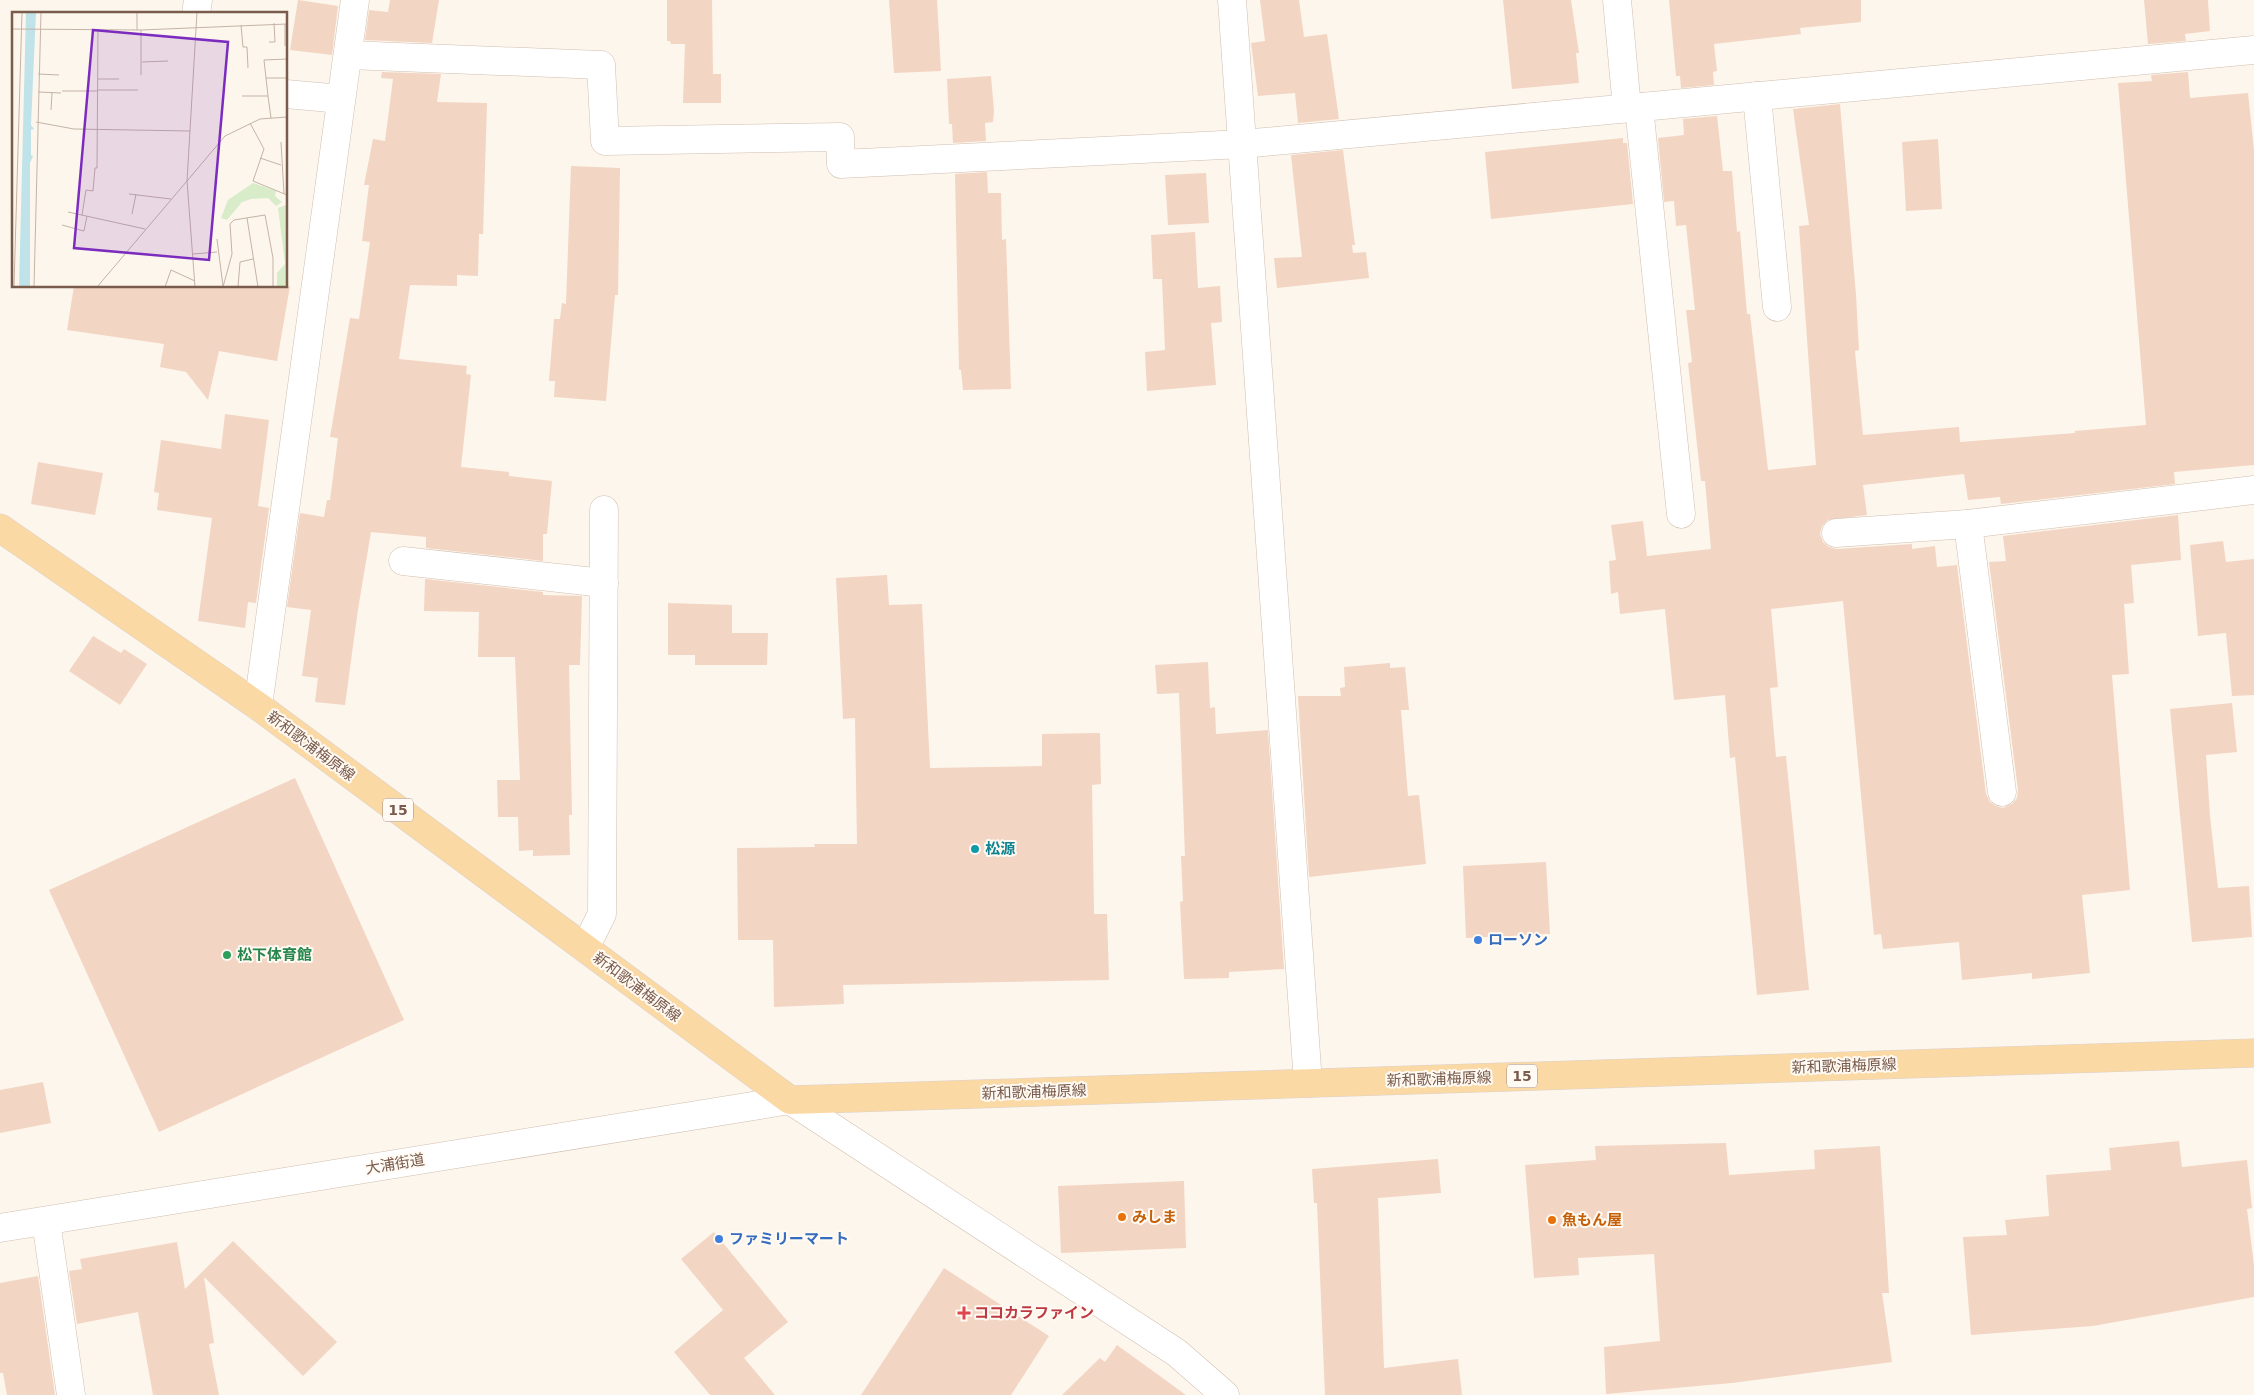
<svg xmlns="http://www.w3.org/2000/svg" width="2254" height="1395" font-family="'DejaVu Sans','Noto Sans JP',sans-serif">
<rect width="100%" height="100%" fill="#fdf6ec"/>
<g fill="#f3d5c3">
<path d="M 298,0 L 338,6 L 332,55 L 290,50 Z"/>
<path d="M 390,0 L 439,0 L 432,43 L 365,40 L 369,10 L 388,12 Z"/>
<path d="M 667,0 L 712,0 L 713,74 L 721,74 L 721,103 L 683,103 L 685,44 L 671,44 L 670,41 L 667,41 Z"/>
<path d="M 889,0 L 937,0 L 941,71 L 894,73 Z"/>
<path d="M 1260,0 L 1299,0 L 1304,37 L 1327,34 L 1339,119 L 1298,123 L 1295,93 L 1258,96 L 1251,43 L 1265,41 Z"/>
<path d="M 1503,0 L 1571,0 L 1579,53 L 1576,53 L 1579,83 L 1512,89 Z"/>
<path d="M 1669,0 L 1861,0 L 1861,22 L 1800,28 L 1801,34 L 1714,44 L 1717,71 L 1713,72 L 1714,85 L 1681,88 L 1680,76 L 1676,76 Z"/>
<path d="M 2144,0 L 2208,0 L 2210,31 L 2185,34 L 2186,41 L 2148,44 Z"/>
<path d="M 382,72 L 441,74 L 437,102 L 487,103 L 483,234 L 479,234 L 478,276 L 457,275 L 457,286 L 410,285 L 399,359 L 467,366 L 466,374 L 471,375 L 461,467 L 509,472 L 509,476 L 552,481 L 547,534 L 543,534 L 543,561 L 426,548 L 426,537 L 371,532 L 358,609 L 345,705 L 315,702 L 318,678 L 302,676 L 311,610 L 287,607 L 300,513 L 324,517 L 327,500 L 330,500 L 338,438 L 330,437 L 350,318 L 359,319 L 370,242 L 362,241 L 369,185 L 364,185 L 373,139 L 385,141 L 393,79 L 381,78 Z"/>
<path d="M 2188,72 L 2190,98 L 2248,93 L 2254,150 L 2254,465 L 2174,472 L 2175,484 L 2001,504 L 2000,497 L 1968,500 L 1964,474 L 1863,485 L 1867,515 L 1828,520 L 1822,526 L 1820,534 L 1823,542 L 1829,547 L 1837,549 L 1912,544 L 1912,549 L 1935,546 L 1937,567 L 1957,565 L 1986,794 L 1990,802 L 1996,806 L 2003,808 L 2012,804 L 2017,798 L 2018,790 L 1989,562 L 2006,561 L 2003,536 L 2178,515 L 2181,560 L 2131,565 L 2134,603 L 2124,604 L 2129,674 L 2112,675 L 2130,890 L 2082,895 L 2090,973 L 2032,979 L 2032,973 L 1962,980 L 1959,942 L 1883,949 L 1881,934 L 1874,935 L 1843,601 L 1771,609 L 1778,687 L 1770,688 L 1776,757 L 1786,756 L 1809,990 L 1757,995 L 1735,757 L 1730,758 L 1725,695 L 1674,700 L 1665,609 L 1620,614 L 1618,592 L 1611,594 L 1609,561 L 1616,560 L 1611,525 L 1643,521 L 1647,556 L 1711,549 L 1705,481 L 1701,481 L 1688,363 L 1692,362 L 1686,310 L 1695,310 L 1686,225 L 1676,226 L 1674,201 L 1664,202 L 1658,138 L 1684,135 L 1683,119 L 1717,116 L 1723,171 L 1732,171 L 1737,232 L 1740,231 L 1747,314 L 1750,314 L 1768,470 L 1816,465 L 1799,226 L 1809,225 L 1793,109 L 1840,104 L 1856,295 L 1859,350 L 1855,351 L 1863,435 L 1959,427 L 1960,442 L 2075,433 L 2075,431 L 2146,425 L 2118,83 L 2152,81 L 2151,75 Z"/>
<path d="M 991,76 L 994,111 L 993,122 L 985,123 L 986,141 L 953,143 L 952,124 L 949,124 L 947,79 Z"/>
<path d="M 1623,138 L 1623,143 L 1627,143 L 1633,204 L 1491,219 L 1485,152 Z"/>
<path d="M 1938,139 L 1942,209 L 1906,211 L 1902,142 Z"/>
<path d="M 1343,150 L 1355,245 L 1352,245 L 1353,253 L 1366,252 L 1369,278 L 1277,288 L 1274,258 L 1302,257 L 1291,155 Z"/>
<path d="M 571,166 L 620,168 L 618,295 L 615,295 L 606,401 L 554,397 L 555,381 L 549,381 L 554,319 L 560,319 L 562,303 L 566,304 Z"/>
<path d="M 987,172 L 988,193 L 1001,193 L 1002,240 L 1006,239 L 1011,389 L 963,390 L 961,370 L 959,370 L 955,174 Z"/>
<path d="M 1206,173 L 1209,223 L 1168,225 L 1165,175 Z"/>
<path d="M 1195,232 L 1198,288 L 1220,286 L 1222,322 L 1211,323 L 1216,385 L 1147,391 L 1145,352 L 1165,350 L 1162,279 L 1153,279 L 1151,235 Z"/>
<path d="M 74,286 L 290,286 L 277,361 L 219,351 L 208,400 L 186,372 L 160,367 L 164,344 L 67,330 Z"/>
<path d="M 225,414 L 269,420 L 258,506 L 269,508 L 256,603 L 248,602 L 245,628 L 198,621 L 212,518 L 157,510 L 159,493 L 154,492 L 161,440 L 221,449 Z"/>
<path d="M 38,462 L 103,473 L 95,515 L 31,504 Z"/>
<path d="M 2223,541 L 2226,562 L 2254,559 L 2254,695 L 2232,696 L 2226,633 L 2198,636 L 2190,545 Z"/>
<path d="M 887,575 L 889,605 L 922,604 L 930,768 L 1042,766 L 1042,734 L 1100,733 L 1101,784 L 1092,785 L 1094,914 L 1107,914 L 1109,980 L 843,985 L 844,1004 L 774,1007 L 773,940 L 738,940 L 737,848 L 815,847 L 814,844 L 857,844 L 855,718 L 843,719 L 836,578 Z"/>
<path d="M 425,579 L 543,592 L 543,595 L 582,596 L 580,665 L 569,665 L 572,815 L 569,815 L 570,855 L 533,856 L 533,850 L 519,851 L 518,817 L 498,817 L 497,780 L 520,780 L 515,657 L 478,657 L 479,612 L 424,611 Z"/>
<path d="M 668,603 L 732,605 L 732,633 L 768,633 L 767,665 L 695,665 L 695,655 L 668,655 Z"/>
<path d="M 93,636 L 121,653 L 124,649 L 147,664 L 120,705 L 69,671 Z"/>
<path d="M 1208,662 L 1210,708 L 1215,707 L 1216,734 L 1268,730 L 1284,969 L 1229,972 L 1229,978 L 1184,979 L 1180,902 L 1183,901 L 1181,856 L 1185,856 L 1179,693 L 1157,694 L 1155,665 Z"/>
<path d="M 1390,663 L 1390,668 L 1405,667 L 1409,710 L 1401,710 L 1408,796 L 1419,795 L 1426,864 L 1309,877 L 1298,696 L 1341,696 L 1340,688 L 1345,687 L 1344,667 Z"/>
<path d="M 2232,703 L 2237,752 L 2206,755 L 2210,816 L 2218,888 L 2249,886 L 2252,937 L 2192,942 L 2170,709 Z"/>
<path d="M 295,778 L 404,1020 L 159,1132 L 49,890 Z"/>
<path d="M 1546,862 L 1550,934 L 1466,938 L 1463,866 Z"/>
<path d="M 43,1082 L 51,1123 L 0,1133 L 0,1090 Z"/>
<path d="M 2179,1141 L 2182,1167 L 2247,1160 L 2252,1208 L 2247,1209 L 2254,1265 L 2254,1297 L 2093,1326 L 1971,1335 L 1963,1237 L 2007,1235 L 2005,1220 L 2049,1216 L 2046,1175 L 2111,1170 L 2109,1148 Z"/>
<path d="M 1726,1143 L 1729,1175 L 1815,1169 L 1814,1150 L 1880,1146 L 1889,1293 L 1882,1293 L 1892,1362 L 1732,1383 L 1606,1394 L 1604,1347 L 1660,1341 L 1654,1254 L 1578,1258 L 1579,1275 L 1534,1278 L 1525,1165 L 1596,1160 L 1595,1146 Z"/>
<path d="M 1438,1159 L 1441,1193 L 1378,1198 L 1384,1368 L 1458,1359 L 1462,1395 L 1325,1395 L 1317,1203 L 1314,1203 L 1312,1169 Z"/>
<path d="M 1184,1181 L 1186,1248 L 1061,1253 L 1058,1186 Z"/>
<path d="M 714,1232 L 788,1322 L 744,1358 L 775,1395 L 710,1395 L 674,1352 L 723,1310 L 681,1259 Z"/>
<path d="M 233,1241 L 337,1342 L 303,1376 L 204,1277 L 214,1343 L 209,1344 L 219,1395 L 153,1395 L 138,1312 L 77,1324 L 69,1271 L 82,1269 L 80,1259 L 177,1242 L 185,1289 Z"/>
<path d="M 944,1268 L 1049,1336 L 1011,1395 L 861,1395 Z"/>
<path d="M 38,1276 L 55,1395 L 7,1395 L 3,1373 L 0,1373 L 0,1283 Z"/>
<path d="M 1117,1345 L 1186,1395 L 1062,1395 L 1100,1358 L 1105,1362 Z"/>
</g>
<g fill="none" stroke-linecap="round" stroke-linejoin="round">
<defs>
<g id="minor">
<path d="M 1232,0 L 1308,1083"/>
<path d="M 1617,0 L 1627,108"/>
<path d="M 196,14 L 198,0"/>
<path d="M 348,55 L 601,65 L 605,141 L 840,137 L 841,164 L 1243,144 L 2254,50"/>
<path d="M 286,94 L 341,99"/>
<path d="M 1757,96 L 1777,307"/>
<path d="M 1639,107 L 1681,514"/>
<path d="M 1968,524 L 2002,792"/>
<path d="M 1836,533 L 1968,524 L 2254,490"/>
<path d="M 403,561 L 604,583"/>
<path d="M 258,706 L 355,0"/>
<path d="M 585,948 L 602,914 L 604,510"/>
<path d="M 790,1100 L 1177,1353 L 1225,1395"/>
<path d="M 46,1221 L 71,1395"/>
</g>
<path id="tertiary" d="M 0,1228 L 790,1100"/>
<path id="primary" d="M 0,528 L 258,706 L 790,1100 L 2254,1053"/>
</defs>
<use href="#minor" stroke="#d1beb0" stroke-width="29"/>
<use href="#tertiary" stroke="#d1beb0" stroke-width="29"/>
<use href="#primary" stroke="#dad1cd" stroke-width="29"/>
<use href="#minor" stroke="#fff" stroke-width="28"/>
<use href="#tertiary" stroke="#fff" stroke-width="28"/>
<use href="#primary" stroke="#fbd9a5" stroke-width="28"/>
</g>
<circle fill="#0f9aa8" stroke="#fffaf3" stroke-width="2" cx="975" cy="849" r="5"/>
<g fill="#3f7fe0" stroke="#fffaf3" stroke-width="2">
<circle cx="1478" cy="940" r="5"/>
<circle cx="719" cy="1239" r="5"/>
</g>
<circle fill="#2e9e5b" stroke="#fffaf3" stroke-width="2" cx="227" cy="955" r="5"/>
<g fill="#e8710a" stroke="#fffaf3" stroke-width="2">
<circle cx="1122" cy="1217" r="5"/>
<circle cx="1552" cy="1220" r="5"/>
</g>
<path fill="#e0444e" stroke="#fffaf3" stroke-width="2" d="M961.5 1305.5h5v5h5v5h-5v5h-5v-5h-5v-5h5z"/>
<g text-anchor="middle" dominant-baseline="central" stroke-width="4" stroke-linejoin="round" paint-order="stroke">
<g fill="#fffaf3" stroke="#a28b7f" stroke-width="1">
<rect x="383" y="798.5" width="30" height="23" rx="4"/>
<rect x="1507" y="1064.5" width="30" height="23" rx="4"/>
</g>
<g font-size="14" font-weight="bold" fill="#7a5c4d">
<text x="398" y="810">15</text>
<text x="1522" y="1076">15</text>
</g>
<g font-size="15" fill="#7a5c4d" stroke="#fffaf3">
<text transform="translate(311 746) rotate(37)">新和歌浦梅原線</text>
<text transform="translate(637 987) rotate(37)">新和歌浦梅原線</text>
<text transform="translate(1844 1066) rotate(-2)">新和歌浦梅原線</text>
<text transform="translate(1439 1079) rotate(-2)">新和歌浦梅原線</text>
<text transform="translate(1034 1092) rotate(-2)">新和歌浦梅原線</text>
<text transform="translate(395 1164) rotate(-9)">大浦街道</text>
</g>
<g font-size="15" font-weight="bold" fill="#0d838f" stroke="#fffaf3" text-anchor="start">
<text x="985" y="849">松源</text>
</g>
<g font-size="15" font-weight="bold" fill="#366cbe" stroke="#fffaf3" text-anchor="start">
<text x="1488" y="940">ローソン</text>
<text x="729" y="1239">ファミリーマート</text>
</g>
<g font-size="15" font-weight="bold" fill="#27864d" stroke="#fffaf3" text-anchor="start">
<text x="237" y="955">松下体育館</text>
</g>
<g font-size="15" font-weight="bold" fill="#c56008" stroke="#fffaf3" text-anchor="start">
<text x="1132" y="1217">みしま</text>
<text x="1562" y="1220">魚もん屋</text>
</g>
<g font-size="15" font-weight="bold" fill="#be3a42" stroke="#fffaf3" text-anchor="start">
<text x="974" y="1313">ココカラファイン</text>
</g>
</g>
<g transform="translate(12 12)">
<rect width="275" height="275" fill="#fdf6ec"/>
<path d="M 241,171 L 264,179 L 263,184 L 270,190 L 264,194 L 256,186 L 239,187 L 230,190 L 215,208 L 209,206 L 216,188 ZM 274,193 L 275,275 L 265,275 L 265,261 L 273,252 L 266,196 Z" fill="#d8ecc9"/>
<path d="M 14,0 L 24,0 L 19,113 L 22,117 L 19,118 L 19,143 L 21,144 L 18,151 L 18,275 L 7,275 Z" fill="#bfe3e8"/>
<path fill="none" stroke="#c5b3a7" stroke-width="1" d="M 273,12 L 273,34M 229,13 L 231,35 L 235,35 L 236,56M 0,17 L 129,18 L 275,12M 125,18 L 125,0M 129,18 L 129,63M 257,30 L 263,30 L 262,11M 130,50 L 156,49M 26,62 L 47,63M 254,66 L 252,48 L 275,47M 86,67 L 107,67M 86,78 L 126,78M 50,79 L 86,79M 26,80 L 49,81M 230,84 L 256,84 L 259,106M 256,84 L 254,66 L 275,66 L 275,82M 39,98 L 40,81M 24,110 L 62,117 L 178,119M 238,111 L 252,137 L 241,169 L 275,183M 269,130 L 272,182M 248,146 L 269,153M 117,182 L 159,187M 56,200 L 133,217M 120,202 L 124,182M 70,203 L 74,178 L 81,179 L 83,156 L 85,156 L 86,17M 235,206 L 246,275M 50,213 L 72,219 L 75,204M 205,227 L 211,274M 181,242 L 205,240M 2,275 L 10,0M 22,275 L 29,0M 85,275 L 175,169 L 185,0M 153,275 L 159,258 L 183,269M 183,275 L 175,169 L 213,124 L 248,107 L 275,105M 211,275 L 220,242 L 218,212 L 222,208 L 253,203 L 261,246 L 261,275M 226,275 L 228,250 L 241,247"/>
<path fill="#7b2cbf" fill-opacity="0.15" stroke="#7b2cbf" stroke-width="2.5" d="M 81,18 L 216,30 L 197,248 L 62,236 Z"/>
<rect width="275" height="275" fill="none" stroke="#7a5c4d" stroke-width="2.5"/>
</g>
</svg>
